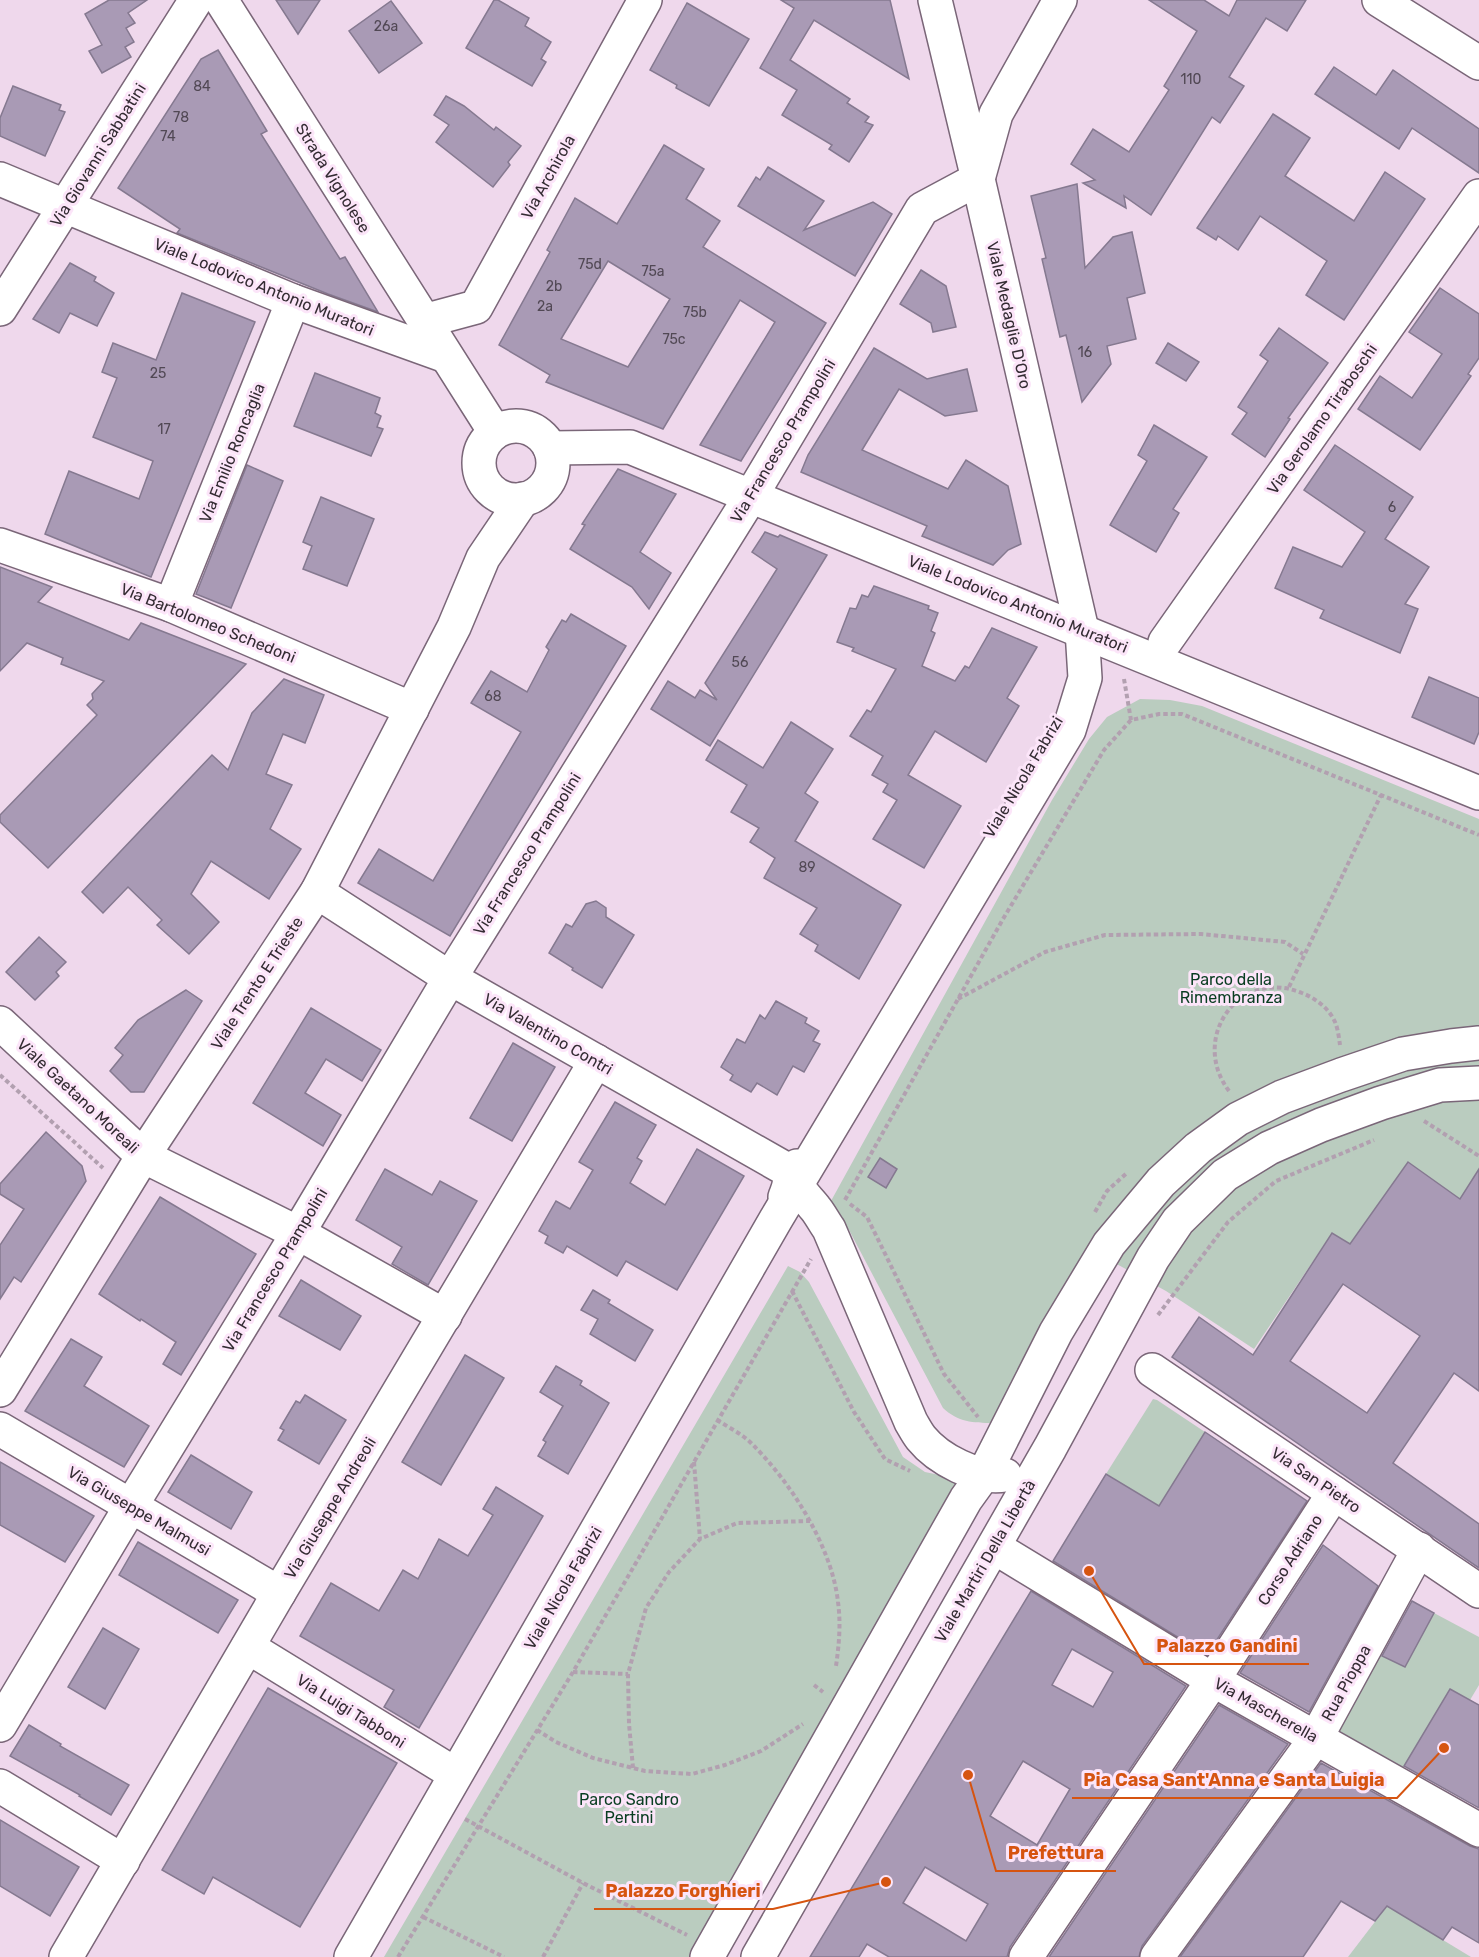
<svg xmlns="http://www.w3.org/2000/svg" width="1479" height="1957" font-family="Rubik,sans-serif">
<rect width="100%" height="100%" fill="#efd8ec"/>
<g fill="#baccbf">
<path d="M 1140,699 L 1170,700 L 1202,706 L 1479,819 L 1479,1181 L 1460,1199 L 1408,1162 L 1350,1244 L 1332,1233 L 1254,1349 L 1166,1291 L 1091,1250 L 993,1423 C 973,1423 958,1422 943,1408 L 849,1230 L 839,1218 L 826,1210 L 1052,800 L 1089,739 L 1107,717 Z"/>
<path d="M 788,1266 L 800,1272 L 809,1282 L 903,1457 L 925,1472 L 949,1477 L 967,1486 L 703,1957 L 384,1957 Z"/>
<path d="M 1153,1399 L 1157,1400 L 1205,1432 L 1159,1506 L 1106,1474 Z"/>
<path d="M 1434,1613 L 1479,1637 L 1479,1685 L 1470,1700 L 1450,1689 L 1399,1775 L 1332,1736 L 1377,1653 L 1405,1667 Z"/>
<path d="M 1387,1906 L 1471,1957 L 1348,1957 Z"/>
</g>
<g fill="#a99ab5" stroke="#857990" stroke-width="1.5" fill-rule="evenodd">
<path d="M 109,0 L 147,0 L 128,13 L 135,23 L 126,28 L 134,42 L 125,47 L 131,57 L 102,73 L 89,51 L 102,45 L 85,14 Z"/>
<path d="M 276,0 L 320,0 L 298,34 Z"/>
<path d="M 494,0 L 498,0 L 529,18 L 525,26 L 551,42 L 541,59 L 546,62 L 532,86 L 466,48 Z"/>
<path d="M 781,0 L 890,0 L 909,79 L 814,20 L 790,60 L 850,99 L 847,103 L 869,117 L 865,122 L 873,125 L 849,162 L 829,149 L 832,145 L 782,115 L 797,90 L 760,68 L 794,8 Z"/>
<path d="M 1149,0 L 1204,0 L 1229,16 L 1237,0 L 1306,0 L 1287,31 L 1266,18 L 1229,77 L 1244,86 L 1220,123 L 1212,117 L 1151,215 L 1124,196 L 1126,208 L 1083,183 L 1095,180 L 1071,164 L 1093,129 L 1129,152 L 1169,90 L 1164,86 L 1197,31 Z"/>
<path d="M 391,1 L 422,43 L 379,73 L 349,31 Z"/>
<path d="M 687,3 L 749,39 L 709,106 L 676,88 L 677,85 L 650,70 Z"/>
<path d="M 218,50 L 267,131 L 261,134 L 340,259 L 345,257 L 378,312 L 328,294 L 177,233 L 180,229 L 118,188 L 201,59 Z"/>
<path d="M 1334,67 L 1376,95 L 1393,70 L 1479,129 L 1479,173 L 1412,128 L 1399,149 L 1315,94 Z"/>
<path d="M 13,86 L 61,105 L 59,110 L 65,112 L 45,156 L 0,136 L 0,118 Z"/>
<path d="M 446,96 L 464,106 L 494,130 L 496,127 L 521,146 L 508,162 L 510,165 L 493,187 L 436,142 L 449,125 L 434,115 Z"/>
<path d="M 1273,114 L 1310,138 L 1285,176 L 1354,221 L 1385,172 L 1425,199 L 1344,320 L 1306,295 L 1327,261 L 1260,216 L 1238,250 L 1218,236 L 1216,240 L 1197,228 Z"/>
<path d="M 664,145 L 704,169 L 686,199 L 720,221 L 703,247 L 826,323 L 741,461 L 700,445 L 775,322 L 740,300 L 663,429 L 546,382 L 550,375 L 499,345 L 550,252 L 547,250 L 575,198 L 617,224 ZM 608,261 L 670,299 L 628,367 L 561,339 Z"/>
<path d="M 768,167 L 824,201 L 804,230 L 873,202 L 892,214 L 855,276 L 738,206 L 756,177 L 760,180 Z"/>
<path d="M 1077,184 L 1085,268 L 1113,237 L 1132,232 L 1145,293 L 1127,298 L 1136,339 L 1107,346 L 1111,364 L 1082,402 L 1066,335 L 1060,337 L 1042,259 L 1046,258 L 1031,196 Z"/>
<path d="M 70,263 L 96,277 L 94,281 L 114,293 L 97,326 L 70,313 L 59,333 L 33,319 Z"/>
<path d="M 921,270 L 946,286 L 956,327 L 933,332 L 931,323 L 900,304 Z"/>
<path d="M 1440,288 L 1479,314 L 1479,358 L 1468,374 L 1471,376 L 1420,450 L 1358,409 L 1380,376 L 1412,398 L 1442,354 L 1409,332 Z"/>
<path d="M 182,293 L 255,322 L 151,577 L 45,534 L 69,471 L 139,499 L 153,461 L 93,437 L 117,378 L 102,372 L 113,343 L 156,360 Z"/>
<path d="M 1279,328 L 1328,363 L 1288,418 L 1290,419 L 1265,457 L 1232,434 L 1247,413 L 1238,407 L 1268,361 L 1260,355 Z"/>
<path d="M 1168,343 L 1199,362 L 1186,381 L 1156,363 Z"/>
<path d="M 874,348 L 927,379 L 967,369 L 977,411 L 945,416 L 899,389 L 862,450 L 948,489 L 966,460 L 1008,486 L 1021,544 L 1008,550 L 993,565 L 922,536 L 927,526 L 801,472 L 808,455 Z"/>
<path d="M 315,373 L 380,398 L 375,413 L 381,416 L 377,427 L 383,429 L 371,456 L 294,426 Z"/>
<path d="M 1154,425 L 1207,457 L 1173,509 L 1179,513 L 1156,552 L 1110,525 L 1147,461 L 1138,455 Z"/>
<path d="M 1335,445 L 1413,497 L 1385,539 L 1429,567 L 1405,604 L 1418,609 L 1400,653 L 1320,618 L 1324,610 L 1275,588 L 1293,547 L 1342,567 L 1365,532 L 1304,490 Z"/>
<path d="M 247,465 L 283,481 L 231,608 L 196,594 Z"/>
<path d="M 618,469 L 676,494 L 640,552 L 671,573 L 649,609 L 632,587 L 570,549 L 585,525 L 582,524 Z"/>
<path d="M 321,497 L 374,519 L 347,586 L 303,569 L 312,546 L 303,542 Z"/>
<path d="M 765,532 L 778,537 L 780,535 L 827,555 L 710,746 L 651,709 L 668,681 L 695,698 L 700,690 L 717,700 L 705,683 L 777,569 L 752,552 Z"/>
<path d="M 0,567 L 52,587 L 38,602 L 129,640 L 141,623 L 246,664 L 48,868 L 0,822 L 0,815 L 97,715 L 87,705 L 93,699 L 92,694 L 104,681 L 61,664 L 63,658 L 27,643 L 0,671 Z"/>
<path d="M 874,586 L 929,606 L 928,609 L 938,613 L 931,631 L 935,633 L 922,666 L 955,681 L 965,666 L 969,668 L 992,628 L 1037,647 L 1007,698 L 1019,706 L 986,762 L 935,731 L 908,775 L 961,806 L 924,868 L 873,839 L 897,800 L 883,792 L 888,784 L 872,775 L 883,756 L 850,736 L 867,710 L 871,712 L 896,669 L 852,651 L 854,648 L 837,642 L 850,608 L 856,609 L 862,595 L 868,597 Z"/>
<path d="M 571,614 L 626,646 L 450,936 L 358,883 L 379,849 L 433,881 L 521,732 L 471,703 L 491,671 L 527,692 L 549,650 L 546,647 L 562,620 L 566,622 Z"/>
<path d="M 1429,677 L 1479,698 L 1479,732 L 1474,744 L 1412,717 Z"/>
<path d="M 284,679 L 324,695 L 305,743 L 283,734 L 266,774 L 292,785 L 270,829 L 301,849 L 269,899 L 211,861 L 191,894 L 219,922 L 189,954 L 157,925 L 162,920 L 128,887 L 103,913 L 82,892 L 212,755 L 228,770 L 252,713 Z"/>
<path d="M 791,722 L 833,749 L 805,793 L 818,802 L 795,841 L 901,905 L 859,979 L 815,951 L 818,945 L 800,934 L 817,908 L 764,878 L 775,858 L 750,842 L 759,828 L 731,812 L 747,785 L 706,760 L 718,740 L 763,768 Z"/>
<path d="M 596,901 L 606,908 L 606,917 L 634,935 L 602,988 L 572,970 L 573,968 L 549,953 L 566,924 L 572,927 L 586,904 Z"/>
<path d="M 39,937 L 66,962 L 56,972 L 59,976 L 35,1000 L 6,972 Z"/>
<path d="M 186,990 L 202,1001 L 144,1092 L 131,1092 L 110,1071 L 123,1055 L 115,1048 L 138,1020 Z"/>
<path d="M 776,1001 L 807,1018 L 805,1023 L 819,1031 L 813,1041 L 820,1044 L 804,1072 L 793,1066 L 777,1095 L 757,1083 L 751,1092 L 730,1080 L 733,1075 L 721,1067 L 737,1039 L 745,1043 L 760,1015 L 765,1019 Z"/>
<path d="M 311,1008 L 381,1050 L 362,1081 L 326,1059 L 305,1093 L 341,1115 L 323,1146 L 253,1103 Z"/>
<path d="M 513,1043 L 555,1067 L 512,1141 L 470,1118 Z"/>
<path d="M 615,1102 L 656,1125 L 637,1158 L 642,1161 L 630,1183 L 665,1205 L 697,1149 L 744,1176 L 677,1290 L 626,1261 L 617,1276 L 567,1246 L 563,1253 L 545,1243 L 548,1236 L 539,1231 L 556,1201 L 570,1209 L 593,1170 L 579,1162 Z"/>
<path d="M 46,1132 L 82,1166 L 86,1181 L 21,1282 L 14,1277 L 0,1299 L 0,1245 L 24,1209 L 0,1194 L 0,1184 Z"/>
<path d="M 880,1158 L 897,1169 L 886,1188 L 868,1177 Z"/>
<path d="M 1408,1162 L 1460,1199 L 1479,1169 L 1479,1391 L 1454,1373 L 1393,1463 L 1479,1524 L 1479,1568 L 1172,1357 L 1199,1317 L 1253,1355 L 1332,1233 L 1350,1244 ZM 1343,1284 L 1420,1336 L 1367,1413 L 1290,1361 Z"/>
<path d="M 385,1169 L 432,1195 L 440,1181 L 477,1201 L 428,1285 L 392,1264 L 402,1247 L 356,1220 Z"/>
<path d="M 160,1197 L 256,1254 L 181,1375 L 163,1364 L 176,1342 L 141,1319 L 140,1321 L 99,1294 Z"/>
<path d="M 301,1280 L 361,1316 L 340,1350 L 279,1316 Z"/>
<path d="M 593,1290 L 610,1300 L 608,1303 L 653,1330 L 635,1361 L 590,1334 L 598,1319 L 581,1310 Z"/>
<path d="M 71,1339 L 102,1357 L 84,1386 L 149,1426 L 124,1467 L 25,1411 Z"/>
<path d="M 465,1355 L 504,1378 L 441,1485 L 402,1462 Z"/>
<path d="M 556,1366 L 582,1381 L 580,1385 L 609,1403 L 568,1474 L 538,1456 L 546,1442 L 543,1440 L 563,1406 L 540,1392 Z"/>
<path d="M 305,1395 L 346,1420 L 319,1464 L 278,1440 L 284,1430 L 280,1428 L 296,1401 L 300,1403 Z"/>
<path d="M 1205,1432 L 1307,1501 L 1207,1655 L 1053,1561 L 1106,1474 L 1159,1506 Z"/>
<path d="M 191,1455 L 252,1492 L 231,1529 L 168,1492 Z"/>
<path d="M 0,1462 L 94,1516 L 65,1562 L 0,1525 Z"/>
<path d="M 496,1487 L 543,1516 L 419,1728 L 384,1707 L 394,1690 L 300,1636 L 331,1583 L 379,1611 L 403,1570 L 418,1579 L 439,1539 L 468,1556 L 493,1515 L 483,1509 Z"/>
<path d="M 138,1542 L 238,1600 L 218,1633 L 119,1575 Z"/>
<path d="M 1323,1545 L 1378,1586 L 1309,1712 L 1240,1673 Z"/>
<path d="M 1031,1591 L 1186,1686 L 1010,1947 L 1007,1957 L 889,1957 L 867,1944 L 859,1957 L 810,1957 ZM 1072,1649 L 1113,1672 L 1093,1707 L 1052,1685 ZM 1023,1761 L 1070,1789 L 1037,1845 L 990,1816 ZM 925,1867 L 988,1904 L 966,1941 L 903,1903 Z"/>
<path d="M 1412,1601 L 1434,1613 L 1405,1667 L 1382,1656 Z"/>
<path d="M 103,1628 L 139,1649 L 105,1709 L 68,1687 Z"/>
<path d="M 268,1688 L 397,1763 L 300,1927 L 213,1877 L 204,1894 L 162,1870 Z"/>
<path d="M 1450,1689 L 1479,1705 L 1479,1808 L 1404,1766 Z"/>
<path d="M 1219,1705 L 1288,1744 L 1142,1946 L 1139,1957 L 1049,1957 Z"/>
<path d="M 29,1725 L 61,1744 L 60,1746 L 129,1785 L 111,1815 L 79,1796 L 80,1795 L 10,1756 Z"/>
<path d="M 1321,1763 L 1470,1846 L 1479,1849 L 1479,1943 L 1452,1927 L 1443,1940 L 1387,1906 L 1375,1921 L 1341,1901 L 1303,1957 L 1180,1957 Z"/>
<path d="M 0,1820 L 79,1867 L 50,1916 L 0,1886 Z"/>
</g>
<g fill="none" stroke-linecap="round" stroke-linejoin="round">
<defs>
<g id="minor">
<path d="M 221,0 L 495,432"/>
<path d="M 1379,0 L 1479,63"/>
<path d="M 0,179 L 293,301 L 446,356"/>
<path d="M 0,309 L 196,0"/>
<path d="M 424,321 L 476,307 L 645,0"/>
<circle cx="516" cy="463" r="37"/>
<path d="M 550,448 L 630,447 L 1479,793"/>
<path d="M 0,545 L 171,605 L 412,709"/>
<path d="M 171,605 L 293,301"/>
<path d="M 1165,642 L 1479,196"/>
<path d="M 317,892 L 450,978 L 784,1168 C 793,1177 789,1187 785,1197"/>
<path d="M 0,1023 L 143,1156 L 298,1233 L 445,1316"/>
<path d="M 797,1166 C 789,1184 805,1195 815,1208 C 820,1214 824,1222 829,1229 L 911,1422 C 914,1427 917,1433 921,1438 C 938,1459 977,1480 1005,1475"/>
<path d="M 1152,1370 L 1479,1591"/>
<path d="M 0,1390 L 143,1156 L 317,892 L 454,627 L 483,558 L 523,499"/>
<path d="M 0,1429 L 279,1593"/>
<path d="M 994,1547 L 1213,1680 L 1479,1830"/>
<path d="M 248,1647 L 455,1774"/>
<path d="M 0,1725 L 131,1506 L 298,1233 L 450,978 L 751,496 L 922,209 L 978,179 L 996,114 L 1060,0"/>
<path d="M 0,1786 L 123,1861"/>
<path d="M 66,1957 L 279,1593 L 596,1061"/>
<path d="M 351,1957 L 776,1219 L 1069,730 L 1085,678 L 1082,630 L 978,179 L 935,0"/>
<path d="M 707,1957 L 966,1499 L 984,1474 L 1056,1332 L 1109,1244 L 1161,1182 L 1198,1148 L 1238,1119 L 1282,1097 L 1341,1075 L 1403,1054 L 1451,1046 L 1479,1043"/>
<path d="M 758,1957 L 1050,1448 L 1153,1258 L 1178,1221 L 1225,1175 L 1269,1148 L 1321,1125 L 1381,1103 L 1440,1085 L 1479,1083"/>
<path d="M 1026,1957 L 1213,1680 L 1334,1493"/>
<path d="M 1157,1957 L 1316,1738 L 1419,1549"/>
</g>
</defs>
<use href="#minor" stroke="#7a6678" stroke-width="36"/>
<g stroke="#b2a0b0" stroke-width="4" stroke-dasharray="4.5 3" stroke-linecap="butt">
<path d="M 1124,679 L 1131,720"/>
<path d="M 1289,987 L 1381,795"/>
<path d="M 958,999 L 1045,952 L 1105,935 L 1201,934 L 1285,942 L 1303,954"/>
<path d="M 0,1075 L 103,1168"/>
<path d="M 1229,1091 C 1189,1038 1239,967 1302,993 C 1315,998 1329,1008 1335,1022 C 1338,1029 1339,1038 1340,1045"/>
<path d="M 1424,1121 L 1479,1156"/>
<path d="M 845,1200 L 1003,919 L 1104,750 L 1131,720 L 1159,714 L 1182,714 L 1479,835"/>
<path d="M 850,1204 L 867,1217 L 944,1374 L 978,1417"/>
<path d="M 1095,1212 L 1107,1191 L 1128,1172"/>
<path d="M 792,1291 L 854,1412 L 885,1459 L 910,1471"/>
<path d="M 1158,1315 L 1228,1222 L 1276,1181 L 1374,1140"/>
<path d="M 717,1420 C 728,1427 742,1434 751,1443 C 791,1482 832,1547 838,1602 C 841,1624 839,1645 836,1666"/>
<path d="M 694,1462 L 700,1539"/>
<path d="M 573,1672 L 628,1674"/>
<path d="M 814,1685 L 823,1692"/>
<path d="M 537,1730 L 556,1742 L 593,1758 L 645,1771 L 692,1774 L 725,1765 L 761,1751 L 803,1724"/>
<path d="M 633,1768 L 629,1724 L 628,1674 L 646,1608 L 669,1572 L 700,1539 L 737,1523 L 810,1521"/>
<path d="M 465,1819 L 583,1883 L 687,1935"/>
<path d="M 423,1917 L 504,1957"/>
<path d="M 398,1957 L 573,1672 L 811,1259"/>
<path d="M 543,1957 L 583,1883"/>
</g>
<use href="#minor" stroke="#fff" stroke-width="33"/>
</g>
<g text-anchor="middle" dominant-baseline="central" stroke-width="6" stroke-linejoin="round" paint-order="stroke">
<g font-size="14" fill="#514854">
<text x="386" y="26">26a</text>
<text x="1191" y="79">110</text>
<text x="202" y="86">84</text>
<text x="181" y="117">78</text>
<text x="168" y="136">74</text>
<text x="590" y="264">75d</text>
<text x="653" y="271">75a</text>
<text x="554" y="286">2b</text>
<text x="545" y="306">2a</text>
<text x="695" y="312">75b</text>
<text x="674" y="339">75c</text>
<text x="1085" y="352">16</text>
<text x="158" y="373">25</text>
<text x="164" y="429">17</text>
<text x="1392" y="507">6</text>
<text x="740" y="662">56</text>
<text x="493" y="696">68</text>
<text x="807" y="867">89</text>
</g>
<g font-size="16" fill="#342c33" stroke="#fce5f9">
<text transform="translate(98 155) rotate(-58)">Via Giovanni Sabbatini</text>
<text transform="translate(548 177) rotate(-61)">Via Archirola</text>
<text transform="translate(333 178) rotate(58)">Strada Vignolese</text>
<text transform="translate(264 287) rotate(22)">Viale Lodovico Antonio Muratori</text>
<text transform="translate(1009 315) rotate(77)">Viale Medaglie D'Oro</text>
<text transform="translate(1322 419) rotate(-55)">Via Gerolamo Tiraboschi</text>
<text transform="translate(783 441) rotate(-59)">Via Francesco Prampolini</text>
<text transform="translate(232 453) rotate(-68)">Via Emilio Roncaglia</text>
<text transform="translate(1018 604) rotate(22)">Viale Lodovico Antonio Muratori</text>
<text transform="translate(208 623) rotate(22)">Via Bartolomeo Schedoni</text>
<text transform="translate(1023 777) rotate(-59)">Viale Nicola Fabrizi</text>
<text transform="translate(527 854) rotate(-58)">Via Francesco Prampolini</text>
<text transform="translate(257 983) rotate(-57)">Viale Trento E Trieste</text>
<text transform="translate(548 1034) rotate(30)">Via Valentino Contri</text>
<text transform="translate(78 1096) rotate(43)">Viale Gaetano Moreali</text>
<text transform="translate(275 1270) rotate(-59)">Via Francesco Prampolini</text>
<text transform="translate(1316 1480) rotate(34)">Via San Pietro</text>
<text transform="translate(330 1508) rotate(-59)">Via Giuseppe Andreoli</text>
<text transform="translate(139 1511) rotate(30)">Via Giuseppe Malmusi</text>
<text transform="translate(1290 1560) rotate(-57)">Corso Adriano</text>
<text transform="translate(985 1561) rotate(-60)">Viale Martiri Della Libertà</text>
<text transform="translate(563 1588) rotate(-60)">Viale Nicola Fabrizi</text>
<text transform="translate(1346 1683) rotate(-61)">Rua Pioppa</text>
<text transform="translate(1266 1710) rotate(29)">Via Mascherella</text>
<text transform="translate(351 1711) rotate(32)">Via Luigi Tabboni</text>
</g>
<g font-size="16" fill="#093d21" stroke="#fce5f9">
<text x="1231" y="979">Parco della<tspan x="1231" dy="18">Rimembranza</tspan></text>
<text x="629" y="1799">Parco Sandro<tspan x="629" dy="18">Pertini</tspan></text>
</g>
</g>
<path fill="none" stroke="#d65410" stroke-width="2" d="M1089 1571L1144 1664H1309M1444 1748L1397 1798H1072M968 1775L996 1871H1116M886 1882L773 1909H594"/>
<g fill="#d65410" stroke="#fce5f9" stroke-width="2">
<circle cx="1089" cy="1571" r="6"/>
<circle cx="1444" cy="1748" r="6"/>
<circle cx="968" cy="1775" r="6"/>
<circle cx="886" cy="1882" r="6"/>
</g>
<g font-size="18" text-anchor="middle" font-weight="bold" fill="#d65410" stroke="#fce5f9" stroke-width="6" stroke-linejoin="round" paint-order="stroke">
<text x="1227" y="1652">Palazzo Gandini</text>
<text x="1234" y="1786">Pia Casa Sant'Anna e Santa Luigia</text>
<text x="1056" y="1859">Prefettura</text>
<text x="683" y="1897">Palazzo Forghieri</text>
</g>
</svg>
